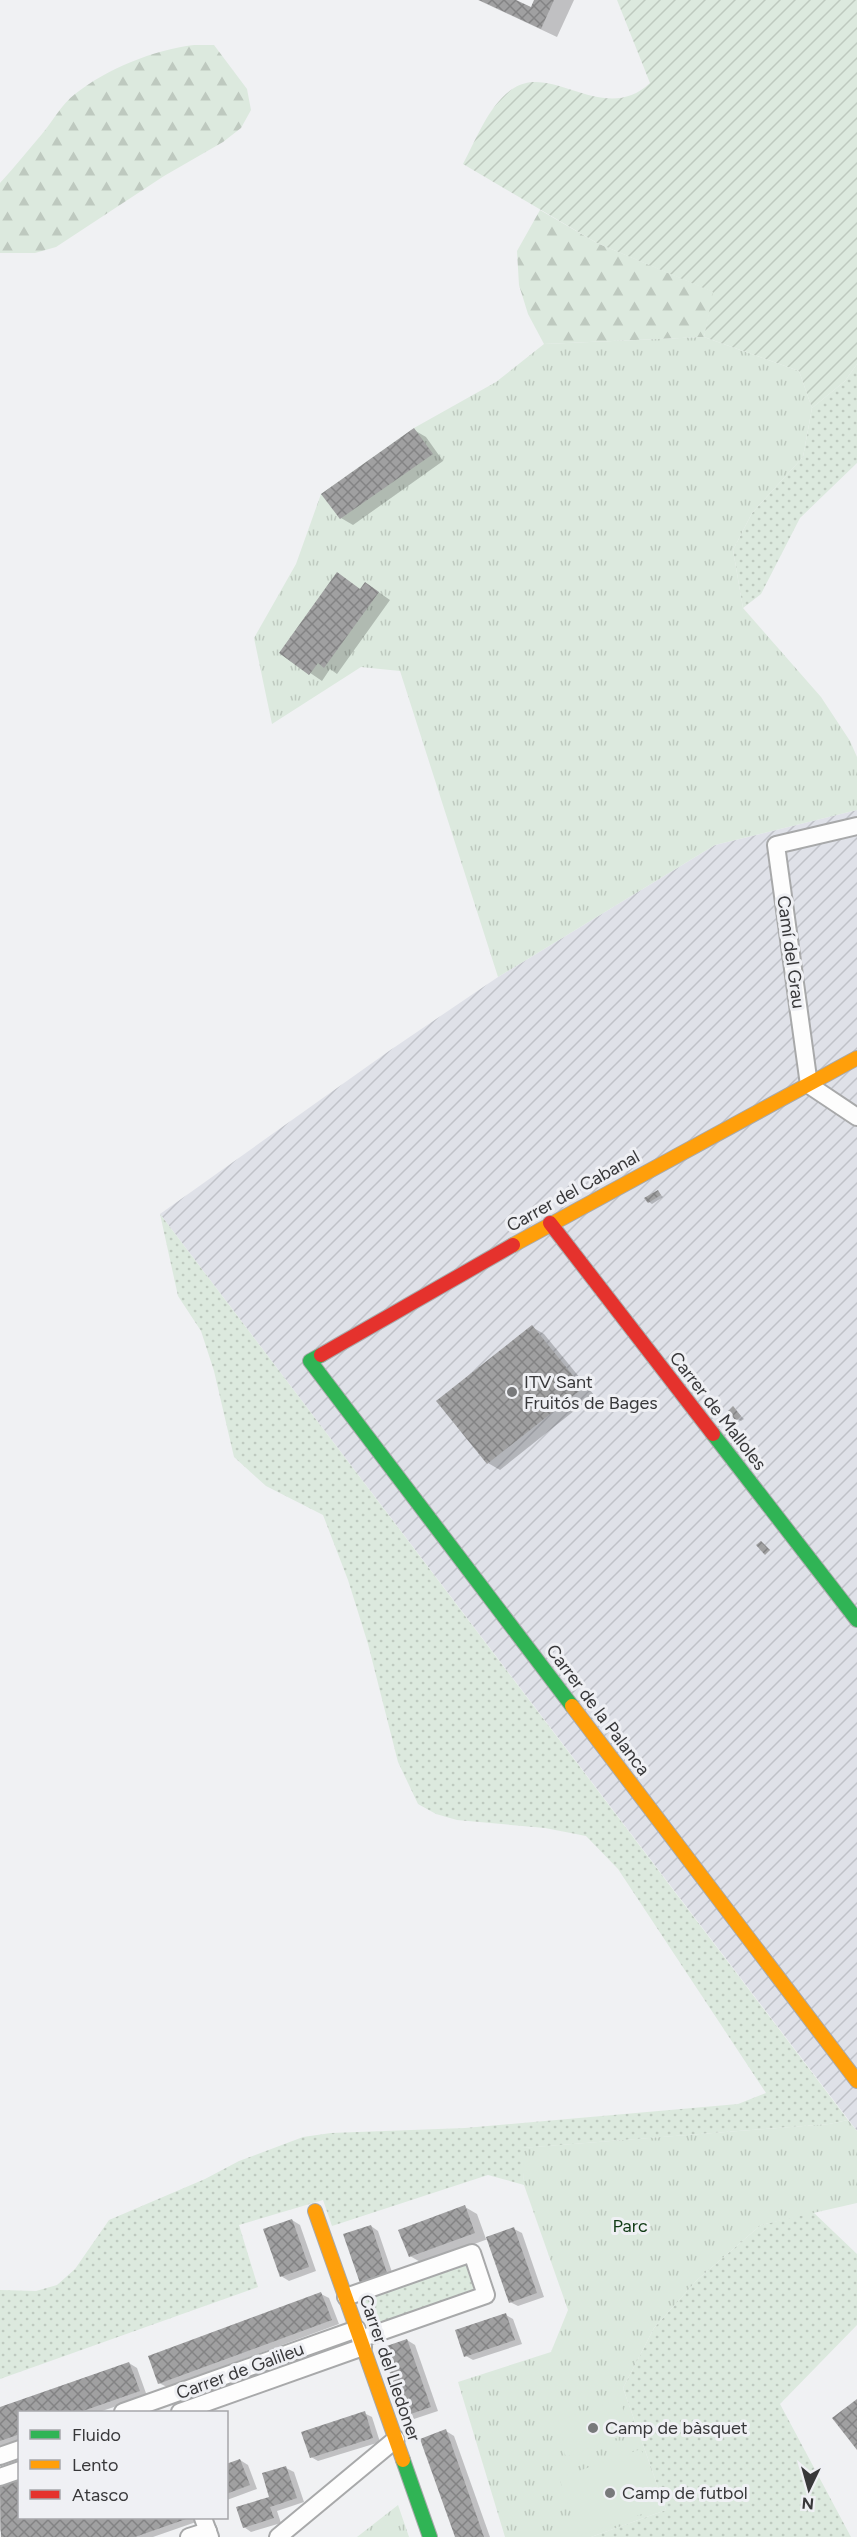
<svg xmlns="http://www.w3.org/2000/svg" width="857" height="2537" font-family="Figtree,sans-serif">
<defs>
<pattern id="industrial-furrows" width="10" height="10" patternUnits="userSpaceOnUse" patternTransform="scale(1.5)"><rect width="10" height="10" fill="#dfe1e8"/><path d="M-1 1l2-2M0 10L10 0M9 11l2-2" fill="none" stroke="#c0c2c8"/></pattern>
<pattern id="grass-dots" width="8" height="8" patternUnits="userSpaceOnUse" patternTransform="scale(1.5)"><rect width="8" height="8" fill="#dce9de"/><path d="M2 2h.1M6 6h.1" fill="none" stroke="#bec9bf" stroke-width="1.8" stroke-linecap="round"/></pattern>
<pattern id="forest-firs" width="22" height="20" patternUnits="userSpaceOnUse" patternTransform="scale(1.5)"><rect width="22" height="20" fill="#dce9de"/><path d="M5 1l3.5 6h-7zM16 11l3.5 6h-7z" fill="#bec9bf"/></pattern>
<pattern id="park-tufts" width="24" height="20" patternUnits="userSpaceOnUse" patternTransform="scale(1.5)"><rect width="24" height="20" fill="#dce9de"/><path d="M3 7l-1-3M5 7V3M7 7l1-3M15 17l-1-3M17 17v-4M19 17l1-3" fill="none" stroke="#bec9bf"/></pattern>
<pattern id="garden-furrows" width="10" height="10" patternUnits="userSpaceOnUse" patternTransform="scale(1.5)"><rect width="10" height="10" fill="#dce9de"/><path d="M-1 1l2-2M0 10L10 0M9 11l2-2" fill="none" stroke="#bec9bf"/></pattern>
<pattern id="building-cross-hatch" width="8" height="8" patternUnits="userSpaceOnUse" patternTransform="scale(1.5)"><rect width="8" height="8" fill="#a0a0a1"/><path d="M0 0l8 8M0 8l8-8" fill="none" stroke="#838384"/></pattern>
</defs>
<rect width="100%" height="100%" fill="#f0f1f3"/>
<path fill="url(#industrial-furrows)" d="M 857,810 L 857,2131 L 160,1214 L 389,1051 L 498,977 L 715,845 Z"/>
<g fill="url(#grass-dots)">
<path d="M 857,364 L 857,463 L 800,518 L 761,594 L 743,608 L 733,550 L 752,513 L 803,457 L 812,408 L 845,381 Z"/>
<path d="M 160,1214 L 848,2120 L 829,2124 L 522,2148 L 524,2185 L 488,2175 L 332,2226 L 323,2200 L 239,2225 L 258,2287 L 0,2379 L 0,2290 L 36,2291 L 57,2285 L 75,2269 L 109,2220 L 205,2179 L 239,2161 L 303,2137 L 331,2133 L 465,2128 L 738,2104 L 766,2093 L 618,1869 L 586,1836 L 545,1828 L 457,1820 L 436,1814 L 418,1804 L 398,1762 L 368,1644 L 348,1580 L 323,1515 L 266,1486 L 234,1457 L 214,1371 L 201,1331 L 178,1296 Z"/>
<path d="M 813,2212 L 857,2254 L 857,2325 L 780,2404 L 851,2537 L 591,2537 L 666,2510 L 623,2388 L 654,2328 L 697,2280 L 761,2225 Z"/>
<path d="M 463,2265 L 468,2267 L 475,2289 L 472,2293 L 373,2328 L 368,2325 L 361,2306 L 363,2301 Z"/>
</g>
<g fill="url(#forest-firs)">
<path d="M 194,45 L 214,45 L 247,89 L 251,110 L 241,128 L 223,142 L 164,176 L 56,247 L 35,253 L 0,253 L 0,183 C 15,167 28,150 42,134 C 53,121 61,105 75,94 C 107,69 153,50 194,45 Z"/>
<path d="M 540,210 L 597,243 L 714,292 L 704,337 L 544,344 L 528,314 L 519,285 L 517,251 Z"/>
</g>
<g fill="url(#park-tufts)">
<path d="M 704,337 L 799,371 L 812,408 L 803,457 L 752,513 L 733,550 L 743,608 L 821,697 L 850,741 L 857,757 L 857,810 L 715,845 L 498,977 L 400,671 L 361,667 L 272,724 L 254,638 L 296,564 L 321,494 L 414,428 L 496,382 L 544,344 Z"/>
<path d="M 848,2120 L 857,2131 L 857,2203 L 761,2225 L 697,2280 L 654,2328 L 623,2388 L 666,2510 L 591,2537 L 505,2537 L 458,2382 L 551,2352 L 568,2310 L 524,2185 L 521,2148 L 829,2124 Z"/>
<path d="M 398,2505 L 409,2537 L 357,2537 Z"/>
</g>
<path fill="url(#garden-furrows)" d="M 617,0 L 857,0 L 857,364 L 845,381 L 812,408 L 799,371 L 704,337 L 713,292 L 597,243 L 463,164 C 477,138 489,104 514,88 C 552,63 605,126 650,83 Z"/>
<g fill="#dce9de">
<path d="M 619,2399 L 632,2432 L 566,2457 L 553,2423 Z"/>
<path d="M 641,2449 L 662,2507 L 579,2536 L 559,2478 Z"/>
</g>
<g fill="#0003">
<path d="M 478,0 L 513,0 L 531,9 L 536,0 L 574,0 L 557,37 Z"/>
<path d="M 414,430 L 426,437 L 443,461 L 353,525 L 341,518 Z"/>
<path d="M 338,574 L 361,590 L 377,591 L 390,600 L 337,674 L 330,669 L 322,681 L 281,653 Z"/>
<path d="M 658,1192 L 663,1197 L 652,1204 L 649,1202 Z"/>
<path d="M 532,1327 L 544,1334 L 594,1395 L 500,1470 L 488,1463 Z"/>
<path d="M 733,1408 L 744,1419 L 741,1421 L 737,1419 Z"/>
<path d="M 465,2207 L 477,2214 L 486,2239 L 514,2229 L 522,2233 L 544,2297 L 518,2306 L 510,2302 L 488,2239 L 422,2263 L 410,2256 Z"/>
<path d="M 292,2220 L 300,2225 L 316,2271 L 289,2281 L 281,2276 Z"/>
<path d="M 371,2226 L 378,2231 L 394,2278 L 369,2286 L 361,2282 Z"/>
<path d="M 321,2294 L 329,2298 L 339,2324 L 167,2387 L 159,2383 Z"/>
<path d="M 506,2315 L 513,2319 L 522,2344 L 473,2360 L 466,2356 Z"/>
<path d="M 407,2340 L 415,2345 L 438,2411 L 414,2419 L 406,2415 Z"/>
<path d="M 129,2363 L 137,2368 L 147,2396 L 99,2412 L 20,2412 L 20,2440 L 0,2447 L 0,2409 Z"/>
<path d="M 364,2413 L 372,2417 L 380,2442 L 318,2461 L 311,2457 Z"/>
<path d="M 446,2431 L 454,2436 L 490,2537 L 456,2537 Z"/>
<path d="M 240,2460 L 248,2465 L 257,2489 L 227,2500 L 226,2465 Z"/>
<path d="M 286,2468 L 294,2472 L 304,2502 L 277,2511 L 281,2523 L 251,2532 L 244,2527 L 271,2498 Z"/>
<path d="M 20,2481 L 20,2518 L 194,2518 L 196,2522 L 153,2537 L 3,2537 L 0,2530 L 0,2488 Z"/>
</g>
<g fill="url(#building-cross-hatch)">
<path d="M 479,0 L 516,0 L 531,7 L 534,0 L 554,0 L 541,29 Z"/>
<path d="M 414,428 L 433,454 L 340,519 L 321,494 Z"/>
<path d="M 337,572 L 360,589 L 365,582 L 379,592 L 324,668 L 318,663 L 309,675 L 279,653 Z"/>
<path d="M 658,1190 L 661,1195 L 648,1203 L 644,1198 Z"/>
<path d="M 532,1325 L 583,1388 L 487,1464 L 436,1401 Z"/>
<path d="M 733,1406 L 741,1416 L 736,1421 L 728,1411 Z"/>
<path d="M 761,1541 L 770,1550 L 765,1555 L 756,1545 Z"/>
<path d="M 465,2205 L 475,2233 L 409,2257 L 398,2230 Z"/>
<path d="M 292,2219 L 309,2267 L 280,2277 L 263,2229 Z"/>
<path d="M 371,2225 L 387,2273 L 360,2283 L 343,2234 Z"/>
<path d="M 514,2227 L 537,2293 L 509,2303 L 486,2237 Z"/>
<path d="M 321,2292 L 332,2320 L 158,2384 L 148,2356 Z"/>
<path d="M 506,2313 L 515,2340 L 464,2357 L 455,2330 Z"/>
<path d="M 407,2339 L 431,2407 L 405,2416 L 381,2348 Z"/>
<path d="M 129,2362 L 140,2391 L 80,2412 L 20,2412 L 20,2434 L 0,2441 L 0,2407 Z"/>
<path d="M 857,2399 L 857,2450 L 832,2418 Z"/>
<path d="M 365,2411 L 373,2438 L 310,2458 L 301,2432 Z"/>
<path d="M 446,2429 L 484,2537 L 455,2537 L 420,2439 Z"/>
<path d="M 240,2459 L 250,2485 L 226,2494 L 226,2464 Z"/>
<path d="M 286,2466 L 297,2498 L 270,2507 L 274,2518 L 243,2528 L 236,2507 L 269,2497 L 262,2473 Z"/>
<path d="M 20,2479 L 20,2518 L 189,2518 L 135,2537 L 1,2537 L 0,2486 Z"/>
</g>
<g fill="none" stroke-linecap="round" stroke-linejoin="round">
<defs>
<g id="street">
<path d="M 857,826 L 776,845 L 809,1085 L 857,1117"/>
<path d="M 346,2297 L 472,2253 L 486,2295 L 360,2339"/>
<path d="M 123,2412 L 357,2329"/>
<path d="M 180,2412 L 363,2347"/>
<path d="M 0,2456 L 20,2449"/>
<path d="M 0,2477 L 20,2470"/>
<path d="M 203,2518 L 210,2537"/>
<path d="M 189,2537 L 208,2531"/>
<path d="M 278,2537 L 396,2439"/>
</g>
<g id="fast">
<path d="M 321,1355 L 310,1361 L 572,1706"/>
<path d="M 713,1434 L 857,1620"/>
<path d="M 403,2460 L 430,2537"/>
</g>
<g id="slow">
<path d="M 513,1245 L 857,1058"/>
<path d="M 572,1706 L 857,2081"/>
<path d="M 315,2211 L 403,2460"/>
</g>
<g id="jam">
<path d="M 550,1223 L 713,1434"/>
<path d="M 321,1355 L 513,1245"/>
</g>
</defs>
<use href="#street" stroke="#a8a9aa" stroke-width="20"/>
<use href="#fast" stroke="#a8a9aa" stroke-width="16"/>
<use href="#slow" stroke="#a8a9aa" stroke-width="16"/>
<use href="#jam" stroke="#a8a9aa" stroke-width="16"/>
<use href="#street" stroke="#fdfdfd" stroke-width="16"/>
<use href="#fast" stroke="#30b455" stroke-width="14"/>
<use href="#slow" stroke="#ff9f0a" stroke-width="14"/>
<use href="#jam" stroke="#e5322d" stroke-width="14"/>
</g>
<g fill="#78797b" stroke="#eff0f4" stroke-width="2">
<circle cx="512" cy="1392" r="6"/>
<circle cx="593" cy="2428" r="6"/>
<circle cx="610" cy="2493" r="6"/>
</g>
<g text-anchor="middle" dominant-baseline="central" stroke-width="6" stroke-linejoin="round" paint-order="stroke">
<g font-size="18" fill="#38383a" stroke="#eff0f4">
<text transform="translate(791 952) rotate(82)">Camí del Grau</text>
<text transform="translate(573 1191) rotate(-29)">Carrer del Cabanal</text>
<text transform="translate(718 1411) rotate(52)">Carrer de Malloles</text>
<text transform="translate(598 1710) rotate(53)">Carrer de la Palanca</text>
<text transform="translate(390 2368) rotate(71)">Carrer del Lledoner</text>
<text transform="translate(240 2371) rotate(-20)">Carrer de Galileu</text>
</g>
<g font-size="18" fill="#38383a" stroke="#eff0f4" text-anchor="start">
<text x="524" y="1382">ITV Sant<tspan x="524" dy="21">Fruitós de Bages</tspan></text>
<text x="605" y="2428">Camp de bàsquet</text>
<text x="622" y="2493">Camp de futbol</text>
</g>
<g font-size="18" fill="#103a15" stroke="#eff0f4">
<text x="630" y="2226">Parc</text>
</g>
</g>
<rect x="18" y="2411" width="210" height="108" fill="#eff0f4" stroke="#a6a6aa" stroke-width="1.5"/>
<rect x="30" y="2430" width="30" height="9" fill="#30b455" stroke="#a6a6aa" stroke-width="1.5"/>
<text x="72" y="2441" font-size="18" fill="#38383a">Fluido</text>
<rect x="30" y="2460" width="30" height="9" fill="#ff9f0a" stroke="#a6a6aa" stroke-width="1.5"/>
<text x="72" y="2471" font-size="18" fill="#38383a">Lento</text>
<rect x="30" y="2490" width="30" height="9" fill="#e5322d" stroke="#a6a6aa" stroke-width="1.5"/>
<text x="72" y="2501" font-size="18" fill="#38383a">Atasco</text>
<g transform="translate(809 2489) rotate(185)" stroke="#eff0f4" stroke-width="4.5" paint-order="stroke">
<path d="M0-4.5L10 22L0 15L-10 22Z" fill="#38383a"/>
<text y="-9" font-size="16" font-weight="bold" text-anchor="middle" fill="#38383a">N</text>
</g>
</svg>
